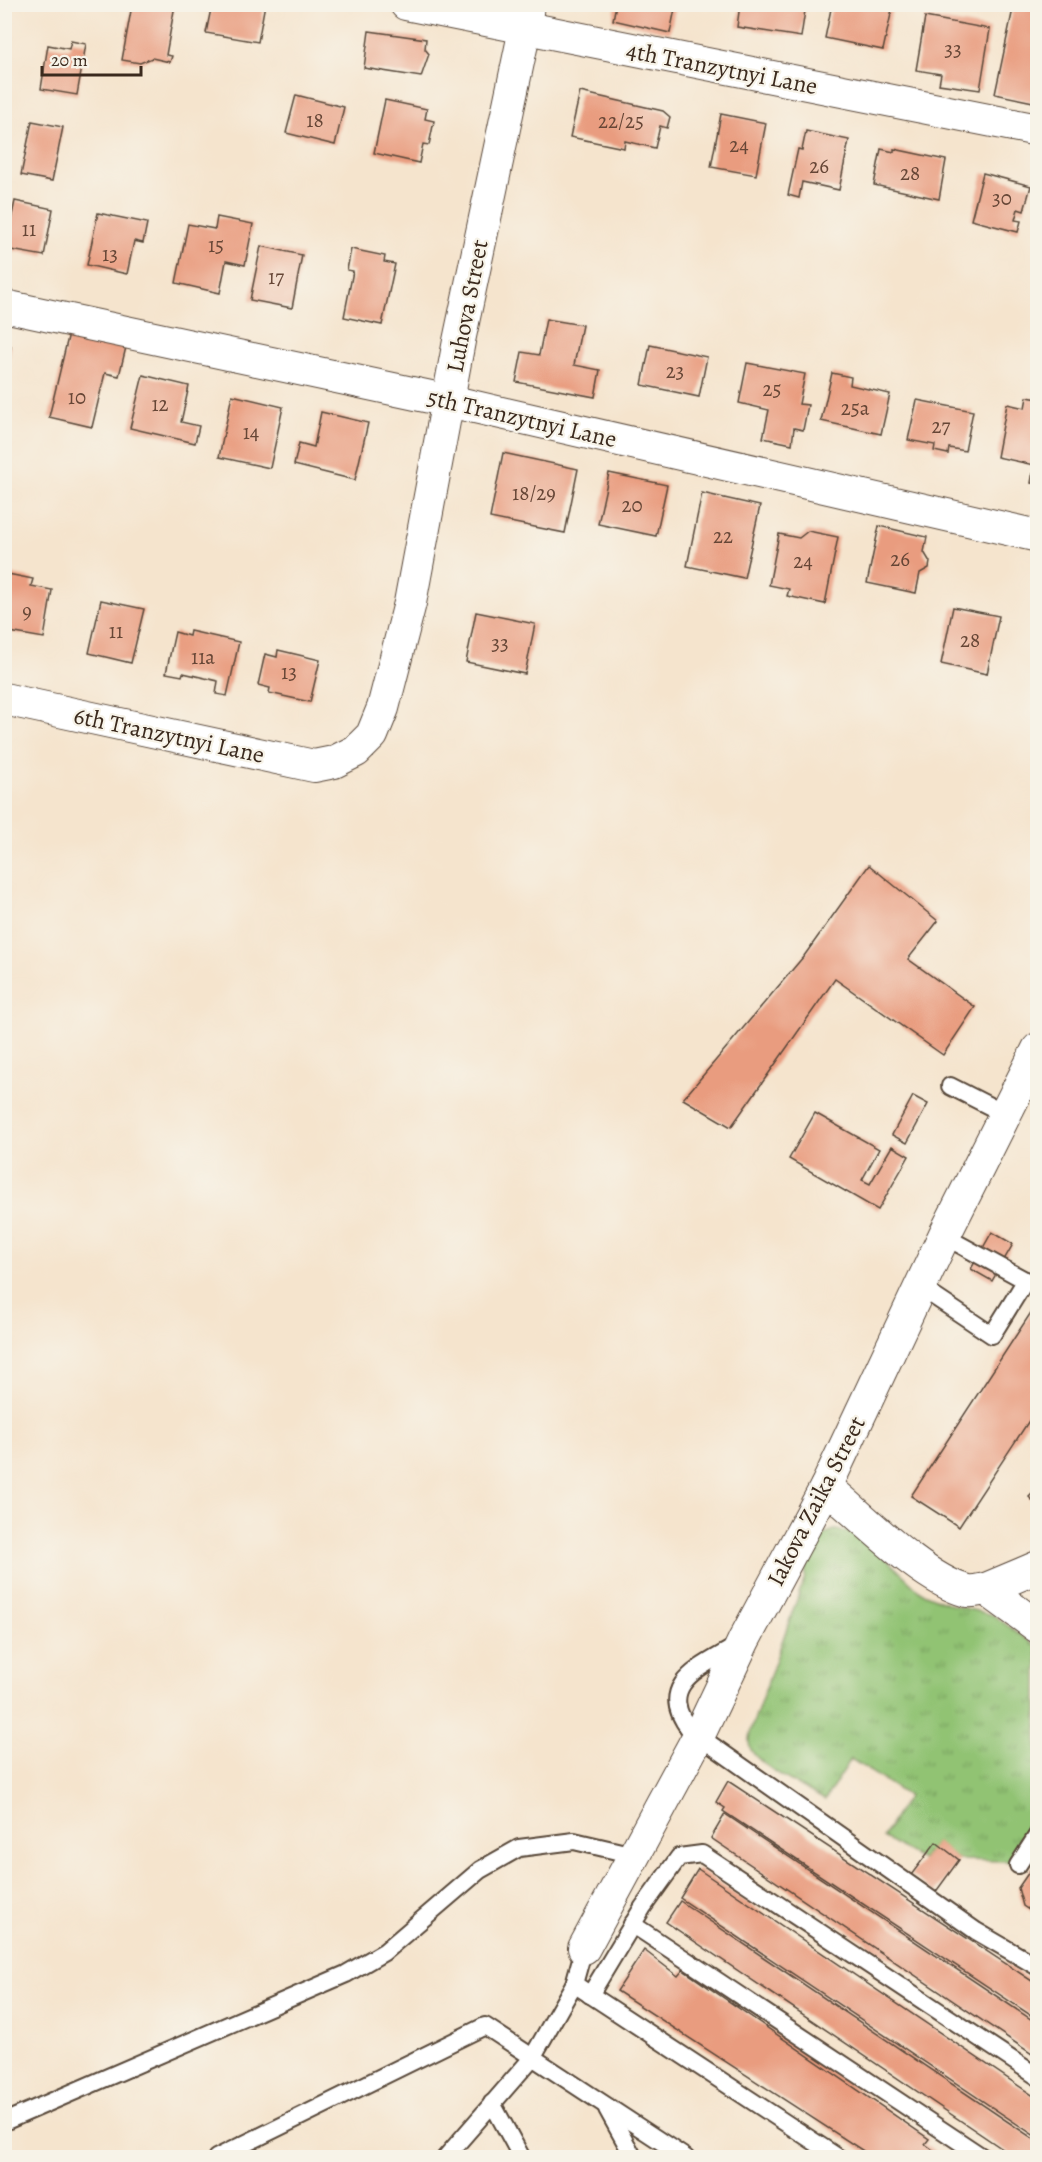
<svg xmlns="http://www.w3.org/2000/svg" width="1042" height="2162" font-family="Alegreya,serif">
<defs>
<pattern id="grass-tufts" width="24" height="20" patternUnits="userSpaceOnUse" patternTransform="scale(1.5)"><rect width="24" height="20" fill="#91c373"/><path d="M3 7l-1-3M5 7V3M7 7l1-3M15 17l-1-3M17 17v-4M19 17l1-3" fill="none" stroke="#789f5e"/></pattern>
</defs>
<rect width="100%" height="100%" fill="#f7f3e8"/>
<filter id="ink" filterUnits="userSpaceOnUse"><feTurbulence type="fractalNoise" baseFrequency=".0167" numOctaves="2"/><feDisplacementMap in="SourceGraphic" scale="12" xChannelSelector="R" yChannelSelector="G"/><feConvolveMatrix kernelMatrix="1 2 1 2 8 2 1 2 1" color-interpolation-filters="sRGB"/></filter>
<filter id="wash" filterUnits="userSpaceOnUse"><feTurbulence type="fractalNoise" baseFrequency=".008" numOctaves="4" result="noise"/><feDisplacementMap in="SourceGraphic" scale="24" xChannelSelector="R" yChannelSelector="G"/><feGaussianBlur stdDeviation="1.35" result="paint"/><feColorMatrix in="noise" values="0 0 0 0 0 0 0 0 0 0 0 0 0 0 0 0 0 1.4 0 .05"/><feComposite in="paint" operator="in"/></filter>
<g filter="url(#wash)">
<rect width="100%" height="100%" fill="#f5e4cd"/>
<path fill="url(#grass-tufts)" stroke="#667648" stroke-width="1.5" d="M 835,1530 L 849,1532 L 864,1538 L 921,1592 L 952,1605 L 993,1615 L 1037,1647 L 1037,1811 L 1016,1846 L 1014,1864 L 1006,1861 L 959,1860 L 936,1843 L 922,1860 L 883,1837 L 908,1796 L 851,1759 L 825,1800 C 808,1790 755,1765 750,1747 C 747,1739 751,1731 753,1724 L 805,1577 C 806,1554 810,1537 835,1530 Z"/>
<g id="blocks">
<g fill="#e99c7f">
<path d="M 4,4 L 12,4 L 9,24 L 4,24 Z"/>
<path d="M 212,4 L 265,4 L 258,42 L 206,33 Z"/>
<path d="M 616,4 L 676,4 L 670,33 L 613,20 Z"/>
<path d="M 740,4 L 806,4 L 801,37 L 737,27 Z"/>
<path d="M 832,4 L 893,5 L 883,50 L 825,38 Z"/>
<path d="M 1014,4 L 1038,4 L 1038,103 L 995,94 Z"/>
<path d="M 132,5 L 175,5 L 166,55 L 172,56 L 170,62 L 152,58 L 140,63 L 122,60 Z"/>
<path d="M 925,17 L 990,29 L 980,90 L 939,84 L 941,74 L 916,70 Z"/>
<path d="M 369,31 L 426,39 L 425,49 L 429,54 L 421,77 L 364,68 Z"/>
<path d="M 71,41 L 86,44 L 77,95 L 41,89 L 48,45 L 69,49 Z"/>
<path d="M 580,92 L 663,111 L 670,117 L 667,128 L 660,126 L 655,148 L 625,141 L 624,148 L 570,137 Z"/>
<path d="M 296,95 L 344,107 L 335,145 L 286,133 Z"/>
<path d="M 385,100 L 427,109 L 425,119 L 434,121 L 429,145 L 423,144 L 419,163 L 374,153 Z"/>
<path d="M 721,114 L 766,123 L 756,175 L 711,167 Z"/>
<path d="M 32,121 L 63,127 L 52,181 L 21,175 Z"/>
<path d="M 806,131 L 849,140 L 839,190 L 802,182 L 799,198 L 788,195 L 798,149 L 802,150 Z"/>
<path d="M 881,149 L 894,152 L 894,149 L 946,160 L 939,199 L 874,185 Z"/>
<path d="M 983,173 L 1031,186 L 1024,211 L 1018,209 L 1015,220 L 1021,221 L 1018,232 L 971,220 Z"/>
<path d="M 15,201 L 53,209 L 44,256 L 5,249 Z"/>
<path d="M 98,213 L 147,223 L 143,243 L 134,241 L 127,274 L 87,265 Z"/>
<path d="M 217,217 L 253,224 L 245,265 L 226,261 L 220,293 L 176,283 L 188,224 L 215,229 Z"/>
<path d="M 261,246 L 302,255 L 292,308 L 250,300 Z"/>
<path d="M 351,249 L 385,256 L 384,262 L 395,264 L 382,325 L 344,317 L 353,271 L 347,270 Z"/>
<path d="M 546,319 L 582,325 L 574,365 L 600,370 L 595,397 L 516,382 L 522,352 L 539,355 Z"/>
<path d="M 69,333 L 126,347 L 119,376 L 105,373 L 92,427 L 49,417 Z"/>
<path d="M 4,345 L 11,346 L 6,375 L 4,375 Z"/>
<path d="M 650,345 L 707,357 L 699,397 L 642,385 Z"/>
<path d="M 747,363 L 805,374 L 799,404 L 808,405 L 803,430 L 794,428 L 792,444 L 763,438 L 769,410 L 739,403 Z"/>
<path d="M 832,373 L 851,377 L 850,385 L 890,394 L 881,434 L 821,421 Z"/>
<path d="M 143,375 L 189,386 L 181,422 L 199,426 L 195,443 L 130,428 Z"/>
<path d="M 232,395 L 283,407 L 270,468 L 219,457 Z"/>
<path d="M 1027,397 L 1038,399 L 1038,484 L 1031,483 L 1034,465 L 997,457 L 1007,404 L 1025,408 Z"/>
<path d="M 917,400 L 973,411 L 965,451 L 949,448 L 948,454 L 934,451 L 935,445 L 908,440 Z"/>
<path d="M 321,412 L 368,423 L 355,480 L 294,465 L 299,443 L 314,447 Z"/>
<path d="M 503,453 L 578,469 L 565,533 L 490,518 Z"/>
<path d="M 609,473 L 667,485 L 656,536 L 598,524 Z"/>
<path d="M 702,493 L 760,506 L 744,578 L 687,566 Z"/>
<path d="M 879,526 L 927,537 L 924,552 L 930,562 L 929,568 L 920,573 L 916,593 L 867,583 Z"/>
<path d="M 808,531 L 838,537 L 825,604 L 787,596 L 789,589 L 769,585 L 779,534 L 799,538 Z"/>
<path d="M 8,574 L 33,579 L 31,586 L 52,590 L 44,638 L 4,631 L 4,591 Z"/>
<path d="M 101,600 L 144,609 L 131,663 L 89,653 Z"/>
<path d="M 953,607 L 999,616 L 987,674 L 941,664 Z"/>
<path d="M 476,612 L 535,624 L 525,674 L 466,662 Z"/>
<path d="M 190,631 L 239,642 L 227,696 L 216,694 L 218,681 L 183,673 L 182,676 L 166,673 L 175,632 L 189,636 Z"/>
<path d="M 278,650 L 320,660 L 310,702 L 269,693 L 270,688 L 258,685 L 265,654 L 277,657 Z"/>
<path d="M 869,865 L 938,921 L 908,959 L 975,1007 L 943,1055 L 835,979 L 731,1127 L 683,1099 L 804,956 Z"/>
<path d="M 913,1096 L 928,1104 L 907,1143 L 892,1135 Z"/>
<path d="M 815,1113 L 879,1149 L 862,1180 L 870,1184 L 892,1146 L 909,1156 L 878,1210 L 789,1159 Z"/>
<path d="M 992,1232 L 1013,1244 L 992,1281 L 971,1269 Z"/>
<path d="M 1032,1311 L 1038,1315 L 1038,1407 L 959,1527 L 911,1496 Z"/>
<path d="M 1038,1488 L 1038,1506 L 1029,1497 Z"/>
<path d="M 728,1781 L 1038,1985 L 1038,2020 L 723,1811 L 725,1808 L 716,1802 Z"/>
<path d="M 725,1814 L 1038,2024 L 1038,2058 L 711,1838 Z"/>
<path d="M 936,1842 L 959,1860 L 935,1893 L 911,1875 Z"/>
<path d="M 1038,1859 L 1038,1916 L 1023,1906 L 1018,1888 Z"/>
<path d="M 698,1869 L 1038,2099 L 1038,2138 L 680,1898 Z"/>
<path d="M 680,1901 L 1038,2142 L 1038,2158 L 1016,2158 L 666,1922 Z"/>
<path d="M 644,1950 L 678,1976 L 683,1970 L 929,2139 L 925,2144 L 944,2158 L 874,2158 L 617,1991 Z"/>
</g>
</g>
</g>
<g filter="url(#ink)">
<use href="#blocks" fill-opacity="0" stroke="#574638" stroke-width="1.5"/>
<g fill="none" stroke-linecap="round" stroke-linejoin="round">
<defs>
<g id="lane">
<path d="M 950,1086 L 1005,1114"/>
<path d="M 944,1236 L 1036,1286 L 1038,1284"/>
<path d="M 920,1287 L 992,1335 L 1026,1280"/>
<path d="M 736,1646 C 702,1667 654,1684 690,1730 L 976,1931 L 1038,1967"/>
<path d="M 1018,1865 L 1038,1834"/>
<path d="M 632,1924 L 984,2158"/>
<path d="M 574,1984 L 839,2158"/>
<path d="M 590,1995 L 643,1907 L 679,1857 L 702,1854 L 1038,2077"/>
<path d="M 492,2103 L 522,2158"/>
<path d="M 607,2109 L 634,2158"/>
<path d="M 4,2122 L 346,1974 L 384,1952 L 480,1870 L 519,1848 L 574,1841 L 634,1855"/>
<path d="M 216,2158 L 485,2026 L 686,2158"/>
<path d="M 445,2158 L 532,2058 L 574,1984 L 584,1948"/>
</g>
<g id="street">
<path d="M 406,4 L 1038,130"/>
<path d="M 4,306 L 449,401 L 1038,536"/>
<path d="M 4,699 L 314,766 L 334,762 L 356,751 L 372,735 L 383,708 L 410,603 L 459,341 L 525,29 L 528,4"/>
<path d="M 826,1487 C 864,1518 922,1579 967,1591 C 973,1592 980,1590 986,1589 L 1038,1627"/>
<path d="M 986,1589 L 1038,1567"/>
<path d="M 584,1948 L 698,1737 L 744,1640 L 826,1487 L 944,1236 L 1038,1049"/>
</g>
</defs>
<use href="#lane" stroke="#574638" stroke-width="20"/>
<use href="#street" stroke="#574638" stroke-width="34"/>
<use href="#lane" stroke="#fff" stroke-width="16"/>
<use href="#street" stroke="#fff" stroke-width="32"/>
</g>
</g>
<g text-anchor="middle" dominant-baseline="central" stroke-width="4.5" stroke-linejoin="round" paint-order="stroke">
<g font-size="21" fill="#664636">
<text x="953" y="49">33</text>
<text x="315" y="120">18</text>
<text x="621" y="121">22/25</text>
<text x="739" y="145">24</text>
<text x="819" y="166">26</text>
<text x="910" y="173">28</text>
<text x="1002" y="198">30</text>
<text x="29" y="229">11</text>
<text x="216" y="245">15</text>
<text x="110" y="254">13</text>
<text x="276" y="277">17</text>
<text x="675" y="371">23</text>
<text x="772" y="389">25</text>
<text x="77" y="397">10</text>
<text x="160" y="404">12</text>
<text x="855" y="408">25а</text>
<text x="941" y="426">27</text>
<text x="251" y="432">14</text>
<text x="534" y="493">18/29</text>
<text x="632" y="505">20</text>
<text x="723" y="536">22</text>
<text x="900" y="559">26</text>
<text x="803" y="561">24</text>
<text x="27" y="611">9</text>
<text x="116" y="631">11</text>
<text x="970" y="640">28</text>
<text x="500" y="643">33</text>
<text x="203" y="657">11а</text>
<text x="289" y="672">13</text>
</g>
<g font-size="24" fill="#3b2a1e" stroke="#f7f3e8">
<text transform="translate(722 68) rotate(11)">4th Tranzytnyi Lane</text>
<text transform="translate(467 306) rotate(-79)">Luhova Street</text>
<text transform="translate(522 418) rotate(13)">5th Tranzytnyi Lane</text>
<text transform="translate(169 735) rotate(12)">6th Tranzytnyi Lane</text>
<text transform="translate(816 1501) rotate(-63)">Iakova Zaika Street</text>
</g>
</g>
<rect width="1042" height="2162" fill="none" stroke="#f7f3e8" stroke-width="24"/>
<path d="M42 66v9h99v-9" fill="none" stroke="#3b2a1e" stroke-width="3"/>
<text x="51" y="66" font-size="18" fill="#3b2a1e" stroke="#f7f3e8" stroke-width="4.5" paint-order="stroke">20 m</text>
</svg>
